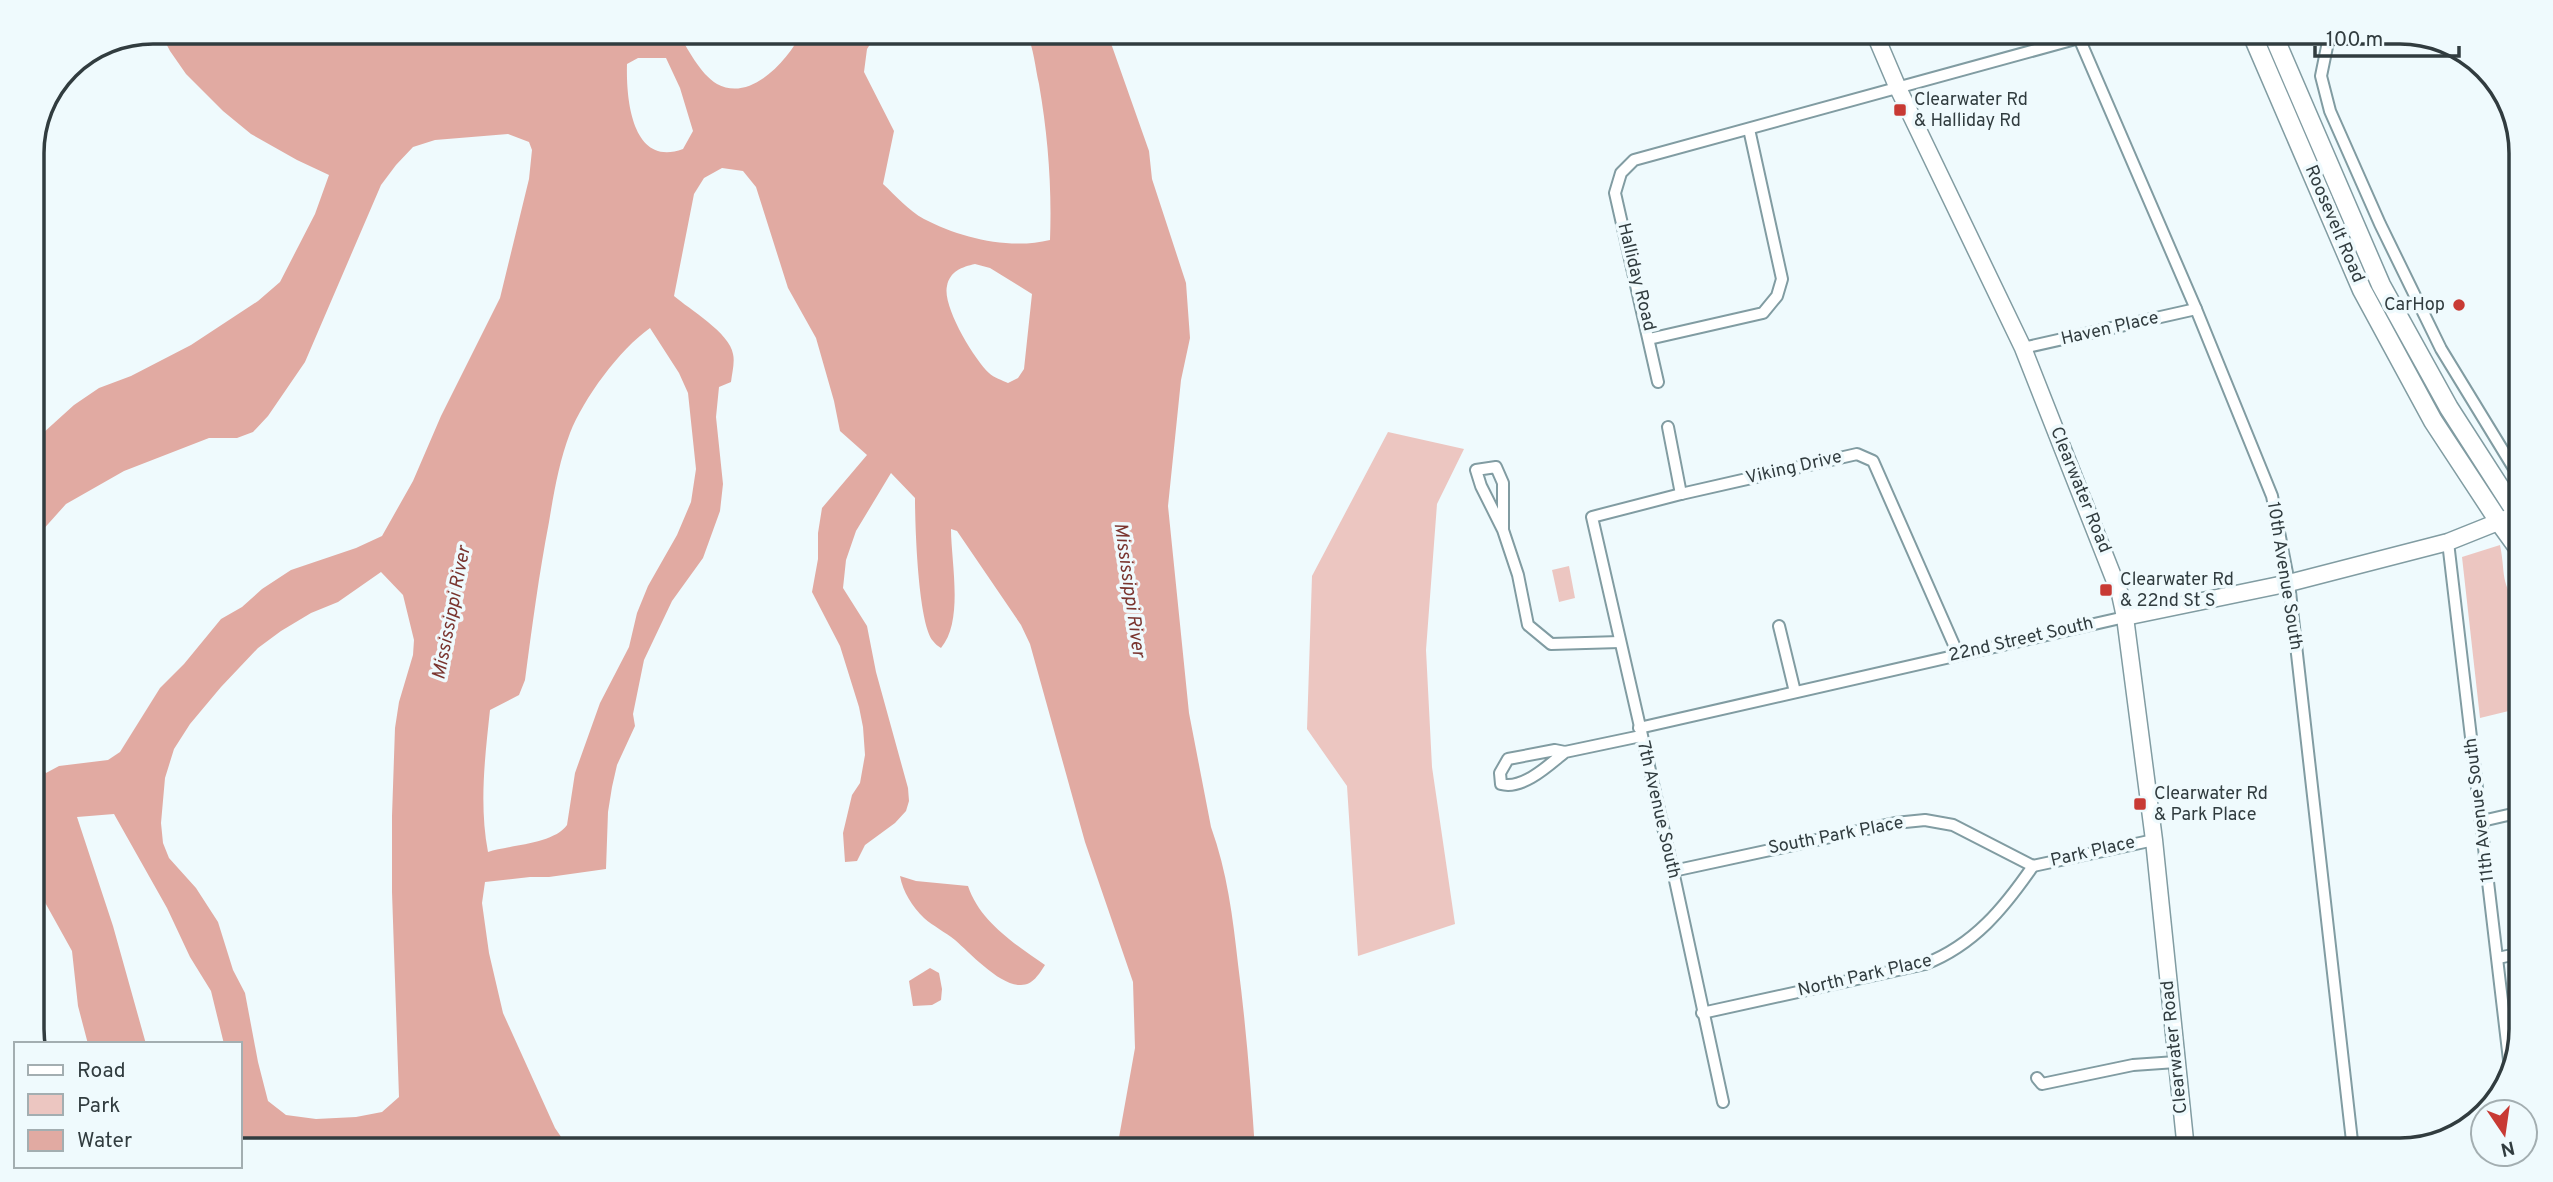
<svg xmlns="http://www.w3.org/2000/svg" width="2553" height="1182" font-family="Overpass,sans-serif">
<rect width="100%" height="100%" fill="#effafd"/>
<g fill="#ecc6c1">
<path d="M 1388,432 L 1464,449 L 1437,504 L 1426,650 L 1432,767 L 1455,924 L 1358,956 L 1347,786 L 1307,729 L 1312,576 Z"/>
<path d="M 2500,545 C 2506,574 2499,583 2521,609 L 2521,708 L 2480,718 L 2462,557 Z"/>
<path d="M 1569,566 L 1575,598 L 1559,602 L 1552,570 Z"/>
</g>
<g fill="#e1aaa2" fill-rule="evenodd">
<path d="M 160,32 L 678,32 C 687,48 700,74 717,84 C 751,103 789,59 802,32 L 878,32 L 867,49 L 864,72 L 894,131 L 883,184 C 896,196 909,211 924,219 C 960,238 1010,250 1050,240 C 1052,187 1048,136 1039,84 C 1035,67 1034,48 1026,32 L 1107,32 L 1149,151 L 1152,179 L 1186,283 L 1190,338 L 1181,380 L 1168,506 L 1189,713 L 1211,827 C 1227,871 1233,918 1238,964 C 1246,1026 1251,1088 1255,1150 L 1113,1150 L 1118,1143 L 1135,1048 L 1133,982 L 1085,842 L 1030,644 L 1021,625 L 957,531 L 951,529 C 951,562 964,621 941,648 C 938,646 935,644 933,641 C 918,623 915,524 915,498 L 891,473 L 856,531 L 846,560 L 843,588 L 867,626 L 876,672 L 908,788 L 909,801 L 906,811 L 895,823 L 865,845 L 857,861 L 845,862 L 843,833 L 852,795 L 860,783 L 865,755 L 863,727 L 859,707 L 840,646 L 812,592 L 818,559 L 818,533 L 822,508 L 867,455 L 840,431 L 834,401 L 816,338 L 788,288 L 756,187 L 743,171 L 722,168 L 704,178 L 694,194 L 674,296 C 689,309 730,333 733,354 C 735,362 732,373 731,382 L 719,387 L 716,417 L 723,484 L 720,511 L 703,558 L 672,601 L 644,660 L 633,714 L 635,726 L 617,765 L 612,787 L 608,812 L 606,869 L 549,877 L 530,877 L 485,882 L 482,903 L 489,953 L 503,1013 L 555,1128 L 570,1150 L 454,1150 L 431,1137 L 405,1150 L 240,1150 L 240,1044 L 224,1044 L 211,991 L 190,957 L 167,908 L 114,814 L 77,817 L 113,926 L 146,1044 L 88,1044 L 78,1006 L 72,951 L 32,879 L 32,753 L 46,773 L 59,766 L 108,760 L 120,752 L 160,688 L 184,664 L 221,619 L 242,607 L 262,589 L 291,570 L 356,548 L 382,536 L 413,481 L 441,416 L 500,298 L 529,179 L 532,150 L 529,142 L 508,134 L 435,140 L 413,147 L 396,165 L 381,185 L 305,362 L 268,416 L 253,432 L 237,438 L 209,438 L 124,471 L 66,504 L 32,542 L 32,443 L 74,405 L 99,388 L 131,376 L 191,345 L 258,301 L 280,282 L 315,214 L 329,175 L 297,160 L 251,134 L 223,111 L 186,74 L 170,51 ZM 638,58 L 666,58 L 680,88 L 693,131 L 683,149 C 632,168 626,99 627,64 ZM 975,264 L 990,268 L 1032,294 L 1024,369 L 1018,378 L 1008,383 C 1002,380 994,378 989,373 C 974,359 942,306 947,286 C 950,271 962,267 975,264 ZM 650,328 L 679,373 L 688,393 L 696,469 L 691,502 L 677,535 L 648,586 L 637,613 L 629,647 L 600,703 L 575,773 L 567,825 C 554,844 509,845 488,852 C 479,805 485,757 490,710 L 519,695 L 525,680 C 532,627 539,574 549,522 C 554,492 559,462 570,433 C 584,398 619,350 650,328 ZM 381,572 L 403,595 L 414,640 L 413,655 L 399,702 L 395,728 L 392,816 L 392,892 L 399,1097 L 382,1112 L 356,1117 L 316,1119 L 286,1115 L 268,1101 L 258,1062 L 245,993 L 233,970 L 218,922 L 196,888 L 169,858 L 163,843 L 161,823 L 165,778 L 174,749 L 190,724 L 221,687 L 258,648 L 281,631 L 311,613 L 338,602 Z"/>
<path d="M 900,876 L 916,881 L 968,886 C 980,922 1015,944 1045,965 C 1039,974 1033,985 1021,985 C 1000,986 970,953 955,940 C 945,932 933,926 924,918 C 912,906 903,892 900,876 Z"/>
<path d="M 930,968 L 939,973 L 942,989 L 941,1000 L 932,1005 L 913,1006 L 909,981 Z"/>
</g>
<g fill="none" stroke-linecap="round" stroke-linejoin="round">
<defs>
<g id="street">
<path d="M 2330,32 L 2321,76 L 2330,111 L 2380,224 L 2441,349 L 2521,480"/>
<path d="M 1649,339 L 1763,313 L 1777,296 L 1782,279 L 1749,129"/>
<path d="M 2023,348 L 2196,309"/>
<path d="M 1658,382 L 1615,193 L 1621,173 L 1634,160 L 2079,38 L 2196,309 L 2272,496 L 2289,583 L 2353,1150"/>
<path d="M 1668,427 L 1681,494"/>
<path d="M 1503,530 L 1481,486 L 1476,470 L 1496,467 L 1503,483 L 1503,530 L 1518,575 L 1528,625 L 1551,644 L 1620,642"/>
<path d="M 2448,542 L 2511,1077"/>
<path d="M 1779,626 L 1795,692"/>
<path d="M 1639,728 L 2125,617"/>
<path d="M 1565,752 C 1549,765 1523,790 1501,784 L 1500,773 L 1508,759 L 1555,750 L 1565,752 L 1641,736"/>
<path d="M 2482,821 L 2521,812"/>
<path d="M 2033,866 L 2154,840"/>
<path d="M 1673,871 L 1895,823 L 1925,820 L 1953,825 L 2033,866"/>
<path d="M 2498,958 L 2521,953"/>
<path d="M 1702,1013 L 1925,964 C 1974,945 2004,908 2033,866"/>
<path d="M 2037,1078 L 2042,1084 L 2133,1065 L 2176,1062"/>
<path d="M 1723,1102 L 1673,871 L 1592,517 L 1681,494 L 1857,454 L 1873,461 L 1958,654"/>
</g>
<g id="secondary">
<path d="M 1874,32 L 1897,86 L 2023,348 L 2120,594 L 2125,617 L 2154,840 L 2186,1150"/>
<path d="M 2125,617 L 2289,583 L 2448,542 L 2508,518"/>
</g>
<g id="primary">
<path d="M 2251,32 L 2362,290 L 2433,421 L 2500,523 L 2521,552"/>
<path d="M 2272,32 L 2381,285 L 2449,408 L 2521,520"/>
</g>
</defs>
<use href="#street" stroke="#819ca2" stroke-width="14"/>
<use href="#secondary" stroke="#819ca2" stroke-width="19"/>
<use href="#primary" stroke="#819ca2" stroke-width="21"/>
<use href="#street" stroke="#fff" stroke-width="10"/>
<use href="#secondary" stroke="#fff" stroke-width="16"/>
<use href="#primary" stroke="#fff" stroke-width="18"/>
</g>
<g fill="#c83a34" stroke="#effafd" stroke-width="2.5">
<rect x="1893" y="103" width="14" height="14" rx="3.5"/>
<circle cx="2459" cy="305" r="7"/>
<rect x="2099" y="583" width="14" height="14" rx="3.5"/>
<rect x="2133" y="797" width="14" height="14" rx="3.5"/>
</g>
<g text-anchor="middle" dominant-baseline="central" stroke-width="7" stroke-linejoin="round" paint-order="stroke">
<g font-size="18" fill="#313c3f" stroke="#effafd" text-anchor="start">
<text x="1914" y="100">Clearwater Rd<tspan x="1914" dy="21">&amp; Halliday Rd</tspan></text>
<text x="2445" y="305" text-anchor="end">CarHop</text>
<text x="2120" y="580">Clearwater Rd<tspan x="2120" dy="21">&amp; 22nd St S</tspan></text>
<text x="2154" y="794">Clearwater Rd<tspan x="2154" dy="21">&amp; Park Place</tspan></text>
</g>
<g font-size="18" fill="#313c3f" stroke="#effafd">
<text transform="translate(2334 224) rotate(67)">Roosevelt Road</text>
<text transform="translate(1636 277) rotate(76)">Halliday Road</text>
<text transform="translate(2110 329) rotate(-13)">Haven Place</text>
<text transform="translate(1794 468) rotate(-13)">Viking Drive</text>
<text transform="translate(2080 490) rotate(68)">Clearwater Road</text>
<text transform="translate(2284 576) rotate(81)">10th Avenue South</text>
<text transform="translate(2021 640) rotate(-13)">22nd Street South</text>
<text transform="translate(1658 810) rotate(77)">7th Avenue South</text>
<text transform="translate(2480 810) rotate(-97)">11th Avenue South</text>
<text transform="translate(1836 836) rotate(-11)">South Park Place</text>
<text transform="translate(2093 852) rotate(-13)">Park Place</text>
<text transform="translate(1865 976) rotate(-13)">North Park Place</text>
<text transform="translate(2175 1047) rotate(-96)">Clearwater Road</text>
</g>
<g font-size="19" font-style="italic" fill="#7a352f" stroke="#effafd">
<text transform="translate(1129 590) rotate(82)">Mississippi River</text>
<text transform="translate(452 613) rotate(-79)">Mississippi River</text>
</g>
</g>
<path d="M0 0H2553V1182H0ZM153 44H2400A109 109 0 0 1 2509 153V1029A109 109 0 0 1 2400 1138H153A109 109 0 0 1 44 1029V153A109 109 0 0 1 153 44Z" fill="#effafd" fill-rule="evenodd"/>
<path fill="none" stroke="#313c3f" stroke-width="3.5" d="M153 44H2400A109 109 0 0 1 2509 153V1029A109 109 0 0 1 2400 1138H153A109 109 0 0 1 44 1029V153A109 109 0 0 1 153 44Z"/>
<rect x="14" y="1042" width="228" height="126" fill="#effafd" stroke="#a3aeb1" stroke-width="2"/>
<rect x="28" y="1065" width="35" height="10" fill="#ffffff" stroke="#a3aeb1" stroke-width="2"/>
<text x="77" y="1077" font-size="21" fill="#313c3f">Road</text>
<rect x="28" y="1094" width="35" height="21" fill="#ecc6c1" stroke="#a3aeb1" stroke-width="2"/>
<text x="77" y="1112" font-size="21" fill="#313c3f">Park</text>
<rect x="28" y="1130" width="35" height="21" fill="#e1aaa2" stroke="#a3aeb1" stroke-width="2"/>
<text x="77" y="1147" font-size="21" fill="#313c3f">Water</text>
<g transform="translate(2504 1133) rotate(167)"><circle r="33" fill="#effafd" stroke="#a3aeb1" stroke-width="2"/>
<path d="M0-5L12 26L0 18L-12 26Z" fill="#c83a34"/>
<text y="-10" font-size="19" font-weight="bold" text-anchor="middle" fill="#313c3f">N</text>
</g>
<path d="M2315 46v10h144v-10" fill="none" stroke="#313c3f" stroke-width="3.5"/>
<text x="2326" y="46" font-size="21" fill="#313c3f" stroke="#effafd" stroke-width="5" paint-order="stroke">100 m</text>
</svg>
